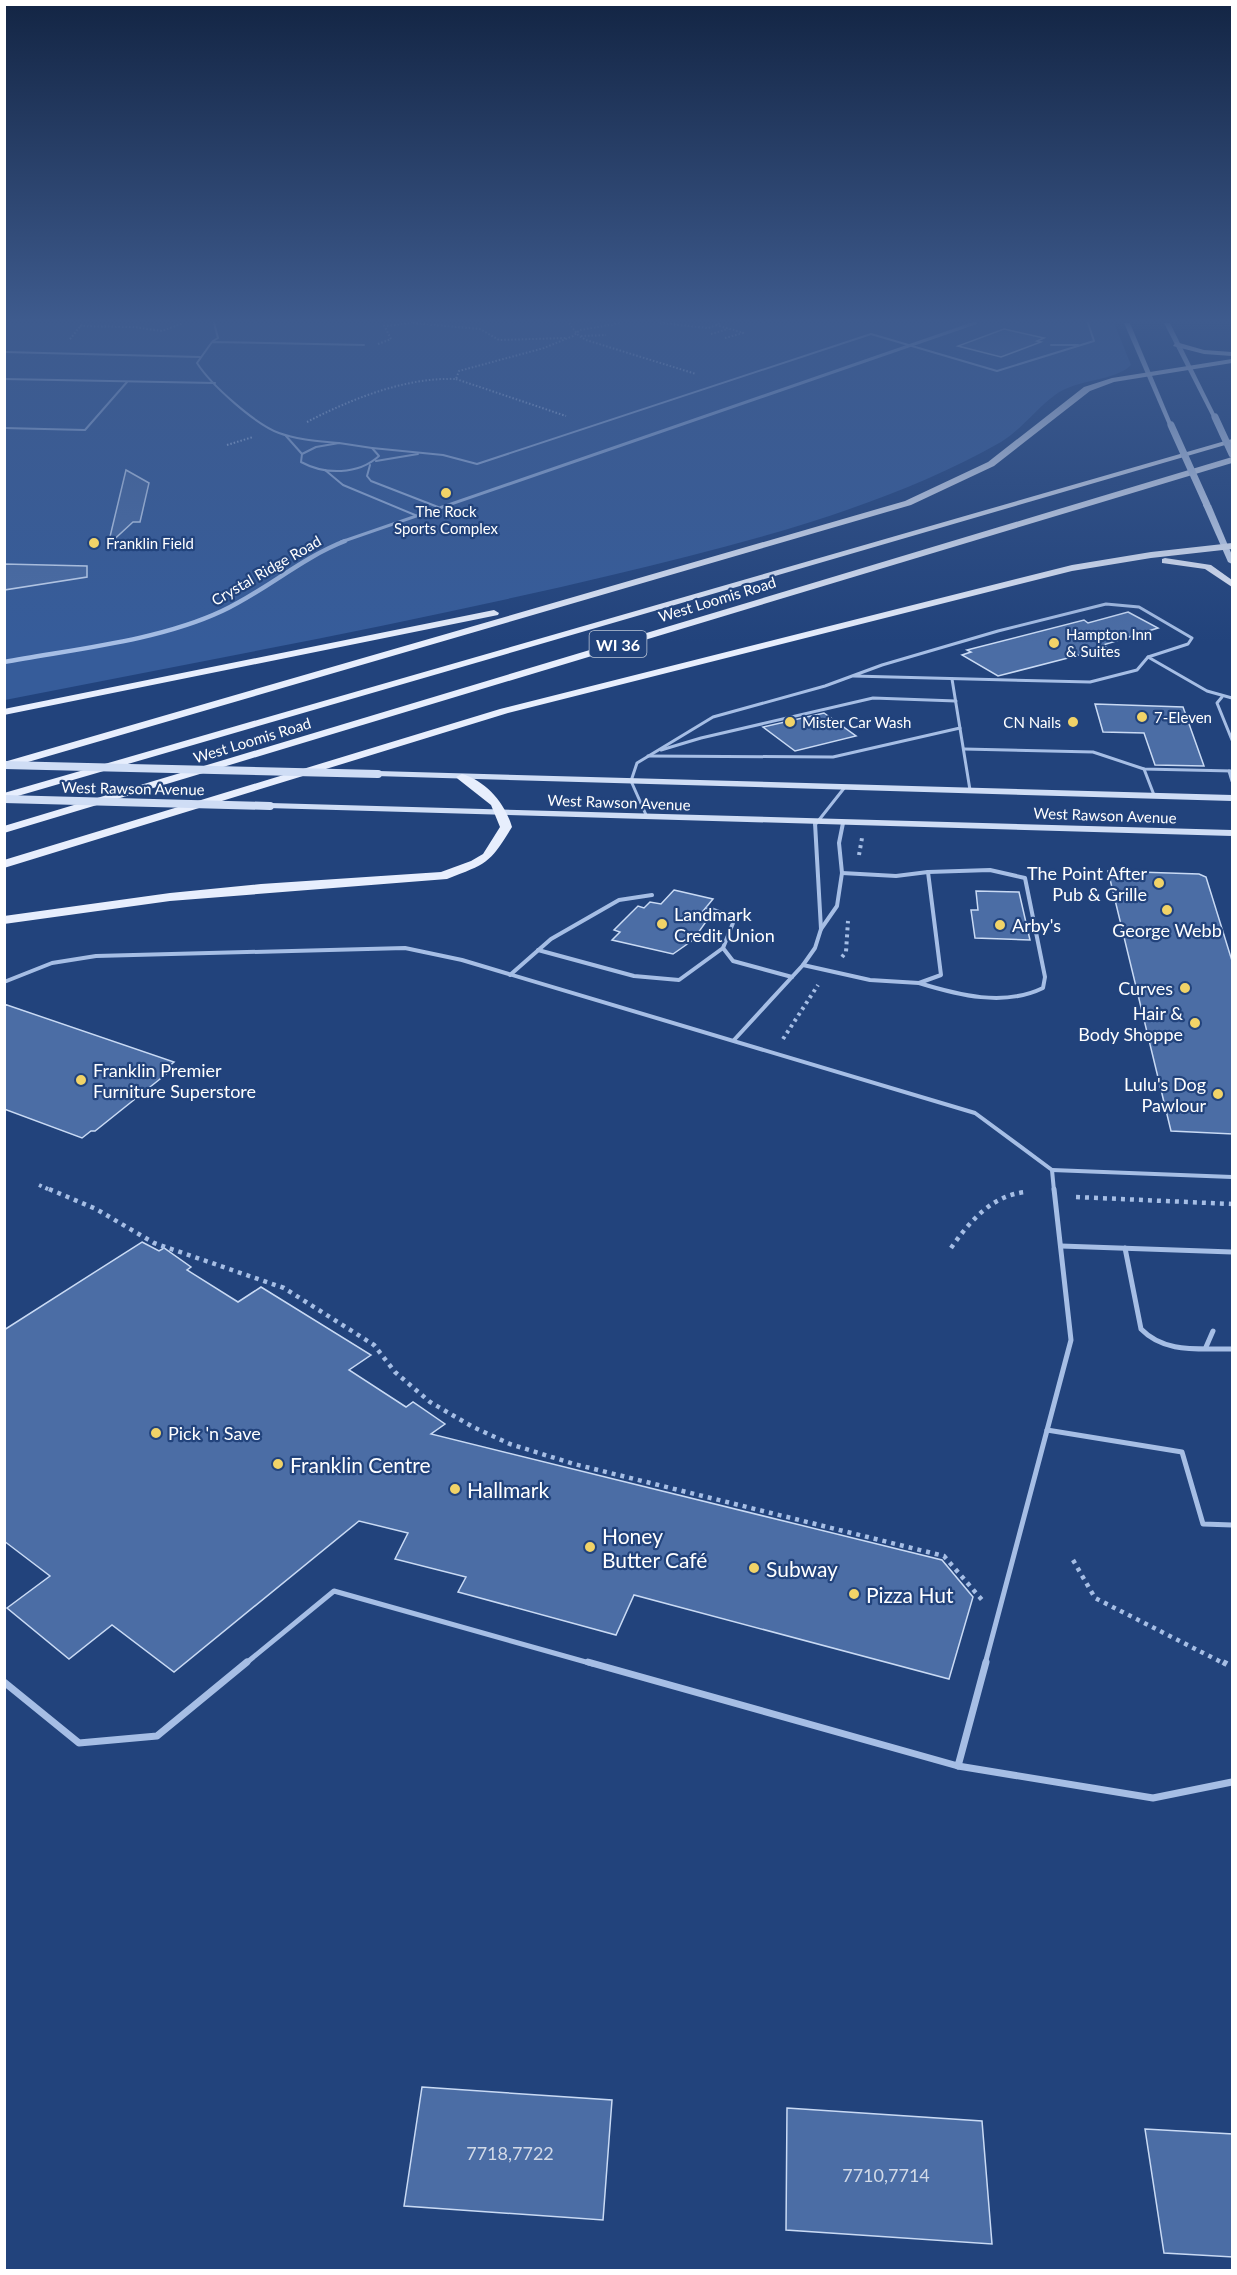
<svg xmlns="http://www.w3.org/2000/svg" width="1237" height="2275" font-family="Lato,sans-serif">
<rect width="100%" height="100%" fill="#22437c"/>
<path fill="#365c9a" d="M 5,323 L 1114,323 L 1131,365 C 1114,382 1078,378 1055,395 C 1036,409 1021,430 1001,442 C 885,508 742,544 612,575 C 411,623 207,660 5,700 Z"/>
<g fill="#4b6da5" stroke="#c9daf4" stroke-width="1.5">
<path d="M 1004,329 L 1044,338 L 1037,341 L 1041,342 L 1001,357 L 958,346 Z"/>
<path d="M 126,470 L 149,483 L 140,522 L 133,522 L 108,545 Z"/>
<path d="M 4,564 L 87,566 L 87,577 L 4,590 Z"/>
<path d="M 1128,612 L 1158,628 L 1103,645 L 1107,648 L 998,676 L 962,655 L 971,652 L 967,650 L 1084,620 L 1088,623 Z"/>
<path d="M 1095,704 L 1183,707 L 1204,766 L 1155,765 L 1144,733 L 1103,732 Z"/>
<path d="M 824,713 L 856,736 L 795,751 L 763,727 Z"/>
<path d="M 1108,871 L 1199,874 L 1206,877 L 1233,964 L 1233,1134 L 1171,1131 Z"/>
<path d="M 674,890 L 713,899 L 699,916 L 708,919 L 693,940 L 673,954 L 612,940 L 620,932 L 614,930 L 638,906 L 644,908 L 650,902 L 661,904 Z"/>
<path d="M 976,891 L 1019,892 L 1030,940 L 975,938 L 971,910 L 978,910 Z"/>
<path d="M 4,1004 L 174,1062 L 167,1068 L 170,1071 L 95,1131 L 91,1131 L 82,1138 L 4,1109 Z"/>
<path d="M 142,1242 L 159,1251 L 164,1248 L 191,1267 L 187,1270 L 238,1302 L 261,1287 L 371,1355 L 349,1370 L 406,1407 L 413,1402 L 445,1424 L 431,1434 L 942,1560 L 973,1597 L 949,1679 L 634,1595 L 616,1635 L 572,1623 L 458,1592 L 466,1577 L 395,1559 L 408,1533 L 359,1521 L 174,1672 L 112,1625 L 69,1659 L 7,1608 L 50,1576 L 4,1541 L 4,1330 Z"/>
<path d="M 422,2087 L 612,2100 L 603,2220 L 404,2206 Z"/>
<path d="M 787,2108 L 982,2121 L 992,2244 L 786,2230 Z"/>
<path d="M 1145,2129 L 1233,2134 L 1233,2257 L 1164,2253 Z"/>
</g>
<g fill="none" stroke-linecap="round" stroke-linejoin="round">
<g stroke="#a6bee5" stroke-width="2" stroke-dasharray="1.5 2" stroke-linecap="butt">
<path d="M 413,323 L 480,329 L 499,340 L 567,338"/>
<path d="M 569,323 L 578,335 L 586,340 L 696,374"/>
<path d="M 660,323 L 708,328 L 722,323"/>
<path d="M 716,325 L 744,333"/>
<path d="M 80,326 L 134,327 L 162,331 L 183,323"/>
<path d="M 387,326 L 412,323"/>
<path d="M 711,334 L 728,329"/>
<path d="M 581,336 L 606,335"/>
<path d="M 725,338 L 743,333"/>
<path d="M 70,339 L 83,323"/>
<path d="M 378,344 L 391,339 L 383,323"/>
<path d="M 456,379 L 566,416"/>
<path d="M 307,422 C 351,399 406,377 456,379 L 459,371 L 544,348 L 573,336 L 580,330 L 621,323"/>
<path d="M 227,445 L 253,437"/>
</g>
<g stroke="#a6bee5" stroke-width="4" stroke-dasharray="3 4" stroke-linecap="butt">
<path d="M 859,855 L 862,838"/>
<path d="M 842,957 L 846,952 L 848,921"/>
<path d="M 783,1039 L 818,985"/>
<path d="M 39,1185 L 52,1191"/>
</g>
<g stroke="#a6bee5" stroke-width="4.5" stroke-dasharray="4 5" stroke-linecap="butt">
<path d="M 49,1189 L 96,1209 L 154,1243 L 284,1288 L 374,1345 L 395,1372 L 430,1402 L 473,1427 L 510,1444 L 574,1464 L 944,1556 L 983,1601"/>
<path d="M 1076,1197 L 1232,1204"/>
<path d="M 951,1248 C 970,1221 992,1195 1026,1192"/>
<path d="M 1073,1560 L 1095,1598 L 1225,1664"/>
</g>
<path stroke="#a6bee5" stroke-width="6" stroke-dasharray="4.5 7" stroke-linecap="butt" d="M 1223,1662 L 1232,1667"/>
<g stroke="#a6bee5" stroke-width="2">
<path d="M 213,341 L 218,338 L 214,323"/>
<path d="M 1051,345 L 1078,345"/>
<path d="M 4,352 L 200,357"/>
<path d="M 4,379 L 215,383"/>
<path d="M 4,428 L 85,430 L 127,382"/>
<path d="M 286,436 L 302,454"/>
<path d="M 339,443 C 319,441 298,440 279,433 C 255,424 211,385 197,363 L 212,342 L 364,345"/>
<path d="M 339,443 L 372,448 L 379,456 C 358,475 325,475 301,462 L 302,454 L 316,447 Z"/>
<path d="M 372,448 L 443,455 L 477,464 L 871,334 L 997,371 L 1094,341 L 1088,323"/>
<path d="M 376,461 L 418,454"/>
<path d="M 370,465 L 367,476 L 371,481 L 438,507"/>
<path d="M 325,470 L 343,485 L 415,515"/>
</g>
<g stroke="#a6bee5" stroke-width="3">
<path d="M 1148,657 L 1207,691 L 1232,698"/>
<path d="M 952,679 L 970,790"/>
<path d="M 1222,697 L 1217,703 L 1232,740"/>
<path d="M 964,749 L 1093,752 L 1144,769 L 1232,771"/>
<path d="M 661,750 L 701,738 L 873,698 L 956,701"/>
<path d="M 648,756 L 833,757 L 960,728"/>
<path d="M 1144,769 L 1154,795"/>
<path d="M 1229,771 L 1232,781"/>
<path d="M 647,817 L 631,781 L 637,763 L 713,717 L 825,686 L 882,665 L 998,631 L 1106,604 L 1139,607 L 1192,638 L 1188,644 L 1148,657 L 1137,670 L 1090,682 L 853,676"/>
<path d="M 815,825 L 845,787"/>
</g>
<g stroke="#a6bee5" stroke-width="4">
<path d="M 815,823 L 821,929"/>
<path d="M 723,948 L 733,961 L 792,977"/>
<path d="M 538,950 L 634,976 L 679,980 L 723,948 L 735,918 L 708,908"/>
<path d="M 803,965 L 870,980 L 919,983 L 941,975 L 928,872 L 896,876 L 842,873"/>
<path d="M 510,975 L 551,939 L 619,900 L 652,895"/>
<path d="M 4,982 L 52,963 L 96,956 L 405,948 L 462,960 L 975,1113 L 1052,1170 L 1054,1191"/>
<path d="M 919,983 C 958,995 1004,1007 1043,988 L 1045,977 L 1025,878 L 990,870 L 928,872"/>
<path d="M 734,1040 L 803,965 L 815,948 L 821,929 L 837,906 L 842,873 L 839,843 L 843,823"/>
<path d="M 1052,1170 L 1232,1177"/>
</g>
<g stroke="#a6bee5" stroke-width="5">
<path d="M 1061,1246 L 1232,1252"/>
<path d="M 1125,1248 L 1141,1329 C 1165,1354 1200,1348 1232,1349"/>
<path d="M 1206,1347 L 1213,1331"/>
<path d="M 1047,1430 L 1182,1452 L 1203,1524 L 1232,1525"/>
<path d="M 245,1664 L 334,1591 L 593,1664"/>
<path d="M 985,1664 L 1071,1340 L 1054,1189"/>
</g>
<g stroke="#a6bee5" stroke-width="7">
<path d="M 588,1662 L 958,1766 L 986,1662"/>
<path d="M 4,1682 L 79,1743 L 157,1736 L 247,1662"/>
<path d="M 958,1766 L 1153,1798 L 1232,1782"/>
</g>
<path stroke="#a6bee5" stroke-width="3" d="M 341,542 L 975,323"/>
<path stroke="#a6bee5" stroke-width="4.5" d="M 4,662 C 74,649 158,641 222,611 C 265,591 301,558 345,541"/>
<g fill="#cfddf5" fill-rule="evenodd">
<path d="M 1124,323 L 1130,323 L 1173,426 L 1168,425 Z"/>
<path d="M 1164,323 L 1170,323 L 1217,418 L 1212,417 Z"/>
<path d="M 1204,503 L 1211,505 L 1232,555 L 1232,564 L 1228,562 L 1203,505 Z"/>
<path d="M 378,771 L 1232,795 L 1232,801 L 375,776 L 375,772 Z"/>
<path d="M 270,803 L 1232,830 L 1232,836 L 267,808 L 265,806 Z"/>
</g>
<g fill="#e7eefd" fill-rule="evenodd">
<path d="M 1176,342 L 1204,350 L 1232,352 L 1232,356 L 1204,354 L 1173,346 Z"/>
<path d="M 1232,359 L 1232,363 L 1114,382 L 1090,391 L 994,466 L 911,505 L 4,769 L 4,762 L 905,501 L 988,462 L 1084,387 L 1112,378 Z"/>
<path d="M 1232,439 L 1232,443 L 4,800 L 4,793 Z"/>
<path d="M 1232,457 L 1232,463 L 4,833 L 4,826 Z"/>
<path d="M 1232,543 L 1232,549 L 1151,558 L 1072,571 L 508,713 L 4,868 L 4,860 L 500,709 L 1072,565 L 1151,552 Z"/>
<path d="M 1165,558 L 1211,565 L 1232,580 L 1232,587 L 1205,569 L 1162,563 L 1162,559 Z"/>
<path d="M 494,610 L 499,613 L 498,615 L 4,715 L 4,709 Z"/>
<path d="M 462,774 C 486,781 505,803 512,827 C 489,864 488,863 447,879 L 170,901 L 4,924 L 4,916 L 170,893 L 261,884 L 441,872 L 471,861 L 483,854 L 500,827 L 491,805 L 458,779 L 456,777 Z"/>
</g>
<g stroke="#cfddf5" stroke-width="7">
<path d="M 1215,417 L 1232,454"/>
<path d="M 1171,425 L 1207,505"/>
</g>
<g stroke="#cfddf5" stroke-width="8">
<path d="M 4,765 L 378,774"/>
<path d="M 4,799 L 270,806"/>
</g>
</g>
<linearGradient id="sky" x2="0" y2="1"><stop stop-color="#132544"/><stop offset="0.5" stop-color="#3e5b8e"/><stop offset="1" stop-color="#3e5b8e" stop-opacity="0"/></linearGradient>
<rect width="1237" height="642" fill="url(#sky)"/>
<g fill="#f1d368" stroke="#22437c" stroke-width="2">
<circle cx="446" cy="493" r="6"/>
<circle cx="94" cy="543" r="6"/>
<circle cx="1054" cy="643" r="6"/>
<circle cx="1142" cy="717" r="6"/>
<circle cx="790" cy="722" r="6"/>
<circle cx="1073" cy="722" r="6"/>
<circle cx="1159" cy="883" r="6"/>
<circle cx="1167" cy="910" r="6"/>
<circle cx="662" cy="924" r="6"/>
<circle cx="1000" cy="925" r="6"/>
<circle cx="1185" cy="988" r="6"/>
<circle cx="1195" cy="1023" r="6"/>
<circle cx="81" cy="1080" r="6"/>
<circle cx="1218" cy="1094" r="6"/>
<circle cx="156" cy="1433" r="6"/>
<circle cx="278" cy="1464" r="6"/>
<circle cx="455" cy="1489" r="6"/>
<circle cx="590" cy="1547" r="6"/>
<circle cx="754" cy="1568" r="6"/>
<circle cx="854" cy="1594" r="6"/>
</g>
<g text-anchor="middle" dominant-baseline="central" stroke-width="4.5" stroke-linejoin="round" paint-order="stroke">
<g font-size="15" fill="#fff" stroke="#22437c" text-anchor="start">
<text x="446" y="511" text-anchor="middle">The Rock<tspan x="446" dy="17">Sports Complex</tspan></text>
<text x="106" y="543">Franklin Field</text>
<text x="1066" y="634">Hampton Inn<tspan x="1066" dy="17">&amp; Suites</tspan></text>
<text x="1154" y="717">7-Eleven</text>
<text x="802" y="722">Mister Car Wash</text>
<text x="1061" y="722" text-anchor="end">CN Nails</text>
</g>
<g font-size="15" fill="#fff" stroke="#22437c">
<text transform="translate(266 570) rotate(-30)">Crystal Ridge Road</text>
<text transform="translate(717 599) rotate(-17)">West Loomis Road</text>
<text transform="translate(252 740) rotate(-17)">West Loomis Road</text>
<text transform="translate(133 788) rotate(1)">West Rawson Avenue</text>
<text transform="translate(619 802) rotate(2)">West Rawson Avenue</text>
<text transform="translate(1105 815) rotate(2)">West Rawson Avenue</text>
</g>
<rect fill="#22437c" stroke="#bdc7d8" stroke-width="1.5" x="589.5" y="631" width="57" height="26" rx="4.5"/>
<g font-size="16" font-weight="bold" fill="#fff">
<text x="618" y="644">WI 36</text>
</g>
<g font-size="18" fill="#fff" stroke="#22437c" text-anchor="end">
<text x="1147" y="873">The Point After<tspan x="1147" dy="21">Pub &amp; Grille</tspan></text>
<text x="674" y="914" text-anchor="start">Landmark<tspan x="674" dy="21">Credit Union</tspan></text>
<text x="1012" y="925" text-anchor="start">Arby's</text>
<text x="1167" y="930" text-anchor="middle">George Webb</text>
<text x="1173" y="988">Curves</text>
<text x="1183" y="1013">Hair &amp;<tspan x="1183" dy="21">Body Shoppe</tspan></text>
<text x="93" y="1070" text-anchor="start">Franklin Premier<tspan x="93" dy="21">Furniture Superstore</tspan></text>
<text x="1206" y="1084">Lulu's Dog<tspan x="1206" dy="21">Pawlour</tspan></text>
<text x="168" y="1433" text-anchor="start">Pick 'n Save</text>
</g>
<g font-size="18" fill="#d2dae8">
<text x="510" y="2153">7718,7722</text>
<text x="886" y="2175">7710,7714</text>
</g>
<g font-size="21" fill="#fff" stroke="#22437c" text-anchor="start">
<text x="290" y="1464">Franklin Centre</text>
<text x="467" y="1489">Hallmark</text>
<text x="602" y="1535">Honey<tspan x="602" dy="24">Butter Café</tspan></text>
<text x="766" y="1568">Subway</text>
<text x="866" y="1594">Pizza Hut</text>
</g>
</g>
<rect width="1237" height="2275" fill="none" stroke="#ffffff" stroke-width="12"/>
</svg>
